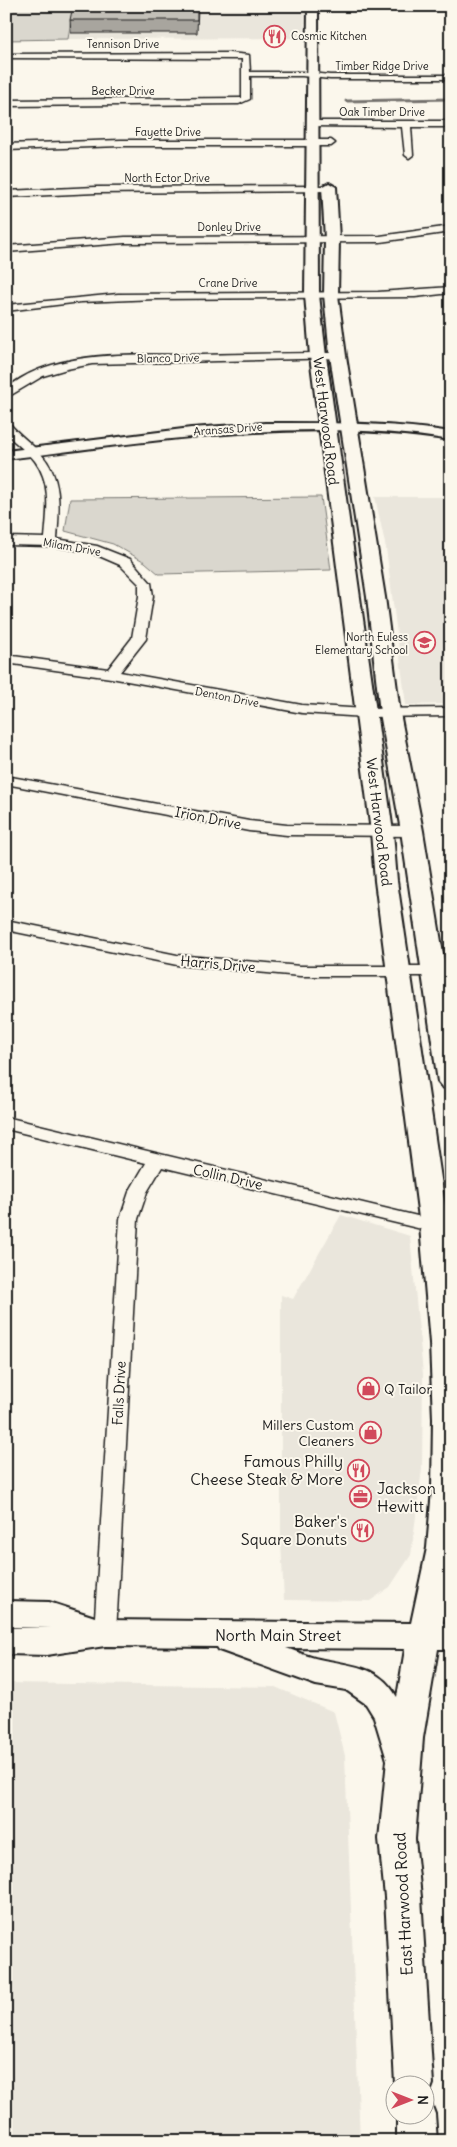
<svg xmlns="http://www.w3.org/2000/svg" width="457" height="2147" font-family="Delius,sans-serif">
<rect width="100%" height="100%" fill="#fbf7ec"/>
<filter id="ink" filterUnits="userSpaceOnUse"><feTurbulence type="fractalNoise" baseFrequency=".02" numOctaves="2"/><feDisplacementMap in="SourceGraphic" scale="10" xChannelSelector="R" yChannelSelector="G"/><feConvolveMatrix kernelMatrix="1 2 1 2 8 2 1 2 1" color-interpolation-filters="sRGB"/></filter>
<g filter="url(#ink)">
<g fill="#eae6dc">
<path d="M 73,6 L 305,6 L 304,38 L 68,39 Z"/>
<path d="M 375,497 L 451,497 L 451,704 L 406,705 L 386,548 Z"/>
<path d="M 341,1215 L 410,1236 L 423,1374 L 422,1469 L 411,1555 L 390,1587 L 370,1601 L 284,1600 L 281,1542 L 281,1295 L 293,1299 Z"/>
<path d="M 6,1683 L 275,1687 L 334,1712 L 345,1756 L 360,2141 L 6,2141 Z"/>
</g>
<g fill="#dad7ce" stroke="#7b7a75">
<path d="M 6,6 L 73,6 L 68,39 L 6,40 Z"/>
<path d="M 321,497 L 331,570 L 159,574 L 145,562 L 113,544 L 65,531 L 70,499 Z"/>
</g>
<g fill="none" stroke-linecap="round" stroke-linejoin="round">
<path stroke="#74726e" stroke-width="3" d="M 346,101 L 451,99"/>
<defs>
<g id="minor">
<path d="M 229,53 L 249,55 L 250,72 L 302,72 L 330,75 L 451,75 L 451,79 L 330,79 L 302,76 L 250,76 L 250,99 L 239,104 L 6,106 L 6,100 L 239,98 L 242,98 L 242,59 L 6,58 L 6,54 Z"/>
<path d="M 314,121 L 451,121 L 451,127 L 411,127 L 413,155 L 409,158 L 405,155 L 402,127 L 311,126 L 310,124 Z"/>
<path d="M 121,140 L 331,140 L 335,143 L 331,146 L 121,146 L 6,150 L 6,144 Z"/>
<path d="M 329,186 L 334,189 L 332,191 L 96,193 L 6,197 L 6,191 L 96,187 Z"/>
<path d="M 451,226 L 451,232 L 380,242 L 125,243 L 6,252 L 6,246 L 125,237 L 380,236 Z"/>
<path d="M 451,287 L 451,293 L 415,297 L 156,299 L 81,302 L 6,311 L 6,305 L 118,294 L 378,292 Z"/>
<path d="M 338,353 L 343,356 L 342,358 L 92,364 L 67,369 L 43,376 L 6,398 L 6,389 C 55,347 141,355 201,355 C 247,354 292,353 338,353 Z"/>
<path d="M 6,423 L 10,424 C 19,435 31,443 41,454 C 63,478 59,509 57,539 L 97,546 L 130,559 L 151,583 L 153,596 L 146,639 L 120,672 L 302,705 L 365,709 L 451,708 L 451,716 L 365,717 L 302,713 L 111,678 L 6,663 L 6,655 L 108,669 L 132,638 L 139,596 L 139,584 L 120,565 L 90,552 L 51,546 L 6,545 L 6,537 L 45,538 C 47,512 52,484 35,461 C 27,451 15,443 6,434 Z"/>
<path d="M 6,776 L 249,821 L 287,825 L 412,826 L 417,828 L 420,831 L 417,834 L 412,836 L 287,835 L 249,831 L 6,784 Z"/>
<path d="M 6,920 L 177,955 L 300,966 L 434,966 L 440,967 L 442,971 L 440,975 L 434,976 L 300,976 L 177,965 L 6,930 Z"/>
<path d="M 6,1117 L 434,1220 L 451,1222 L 451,1234 L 434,1232 L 162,1167 L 147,1192 L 138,1219 L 116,1633 L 113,1639 L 105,1642 L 97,1639 L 94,1633 L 120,1219 L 129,1192 L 146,1163 L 6,1129 Z"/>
</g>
<path id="tertiary" d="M 265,423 C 328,423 389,422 451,432 L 451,440 C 303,416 153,441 6,459 L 6,451 L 191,428 Z"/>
<g id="secondary">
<path d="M 308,6 L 318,6 L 319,295 L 326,356 L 393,832 L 397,881 L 448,1226 L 451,1261 L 451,1586 L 443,1623 L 451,1623 L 451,1649 L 438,1649 L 423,1738 L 415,1839 L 421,1897 L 433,2084 L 428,2097 L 424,2098 L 424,2084 L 395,2084 L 385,1897 L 379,1839 L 387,1760 L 374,1717 L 366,1704 L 346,1690 L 316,1685 L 219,1650 L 217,1647 L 105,1646 L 47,1655 L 6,1654 L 6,1628 L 51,1628 L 6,1627 L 6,1601 L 49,1602 L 104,1620 L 411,1623 L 427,1548 L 432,1489 L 433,1419 L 430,1343 L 420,1226 L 375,881 L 371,832 L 310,356 L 305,295 ZM 286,1648 L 405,1649 L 397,1697 C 379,1665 351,1666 319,1659 C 308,1657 296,1651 286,1648 Z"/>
<path d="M 329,183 L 336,187 L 339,239 L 338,295 L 346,356 L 385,597 L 400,713 L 423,831 L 451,1003 L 451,1090 L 442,1087 L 438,1082 L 401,831 L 380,713 L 367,597 L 330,356 L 324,295 L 325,239 L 322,187 Z"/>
<path d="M 424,2099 L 430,2101 L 435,2114 L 437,2141 L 397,2141 L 397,2114 L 424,2114 Z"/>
</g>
</defs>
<use href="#minor" stroke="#1c1c1c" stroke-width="3"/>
<use href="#tertiary" stroke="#1c1c1c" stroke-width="4"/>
<use href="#secondary" stroke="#1c1c1c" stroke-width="4"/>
<use href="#minor" fill="#fbf7ec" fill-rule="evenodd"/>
<use href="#tertiary" fill="#fbf7ec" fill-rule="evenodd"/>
<use href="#secondary" fill="#fbf7ec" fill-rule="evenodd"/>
</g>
<path fill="#a8a59e" stroke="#1c1c1c" d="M 198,6 L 197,33 L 71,33 L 70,20 Z"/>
<path fill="#c3c0b8" stroke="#1c1c1c" d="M 73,6 L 197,6 L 197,20 L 70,20 Z"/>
</g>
<defs>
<symbol id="restaurant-ring" viewBox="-11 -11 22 22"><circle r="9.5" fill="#fbf7ec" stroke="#d1495b" stroke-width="1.5"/><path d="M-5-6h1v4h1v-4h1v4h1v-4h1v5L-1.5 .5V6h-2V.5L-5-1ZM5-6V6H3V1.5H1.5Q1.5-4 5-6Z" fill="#d1495b"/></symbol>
<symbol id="school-ring" viewBox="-11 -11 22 22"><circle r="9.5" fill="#fbf7ec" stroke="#d1495b" stroke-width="1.5"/><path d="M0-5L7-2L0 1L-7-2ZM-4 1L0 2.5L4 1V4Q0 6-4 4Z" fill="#d1495b"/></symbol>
<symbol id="shop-ring" viewBox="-11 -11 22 22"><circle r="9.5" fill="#fbf7ec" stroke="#d1495b" stroke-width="1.5"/><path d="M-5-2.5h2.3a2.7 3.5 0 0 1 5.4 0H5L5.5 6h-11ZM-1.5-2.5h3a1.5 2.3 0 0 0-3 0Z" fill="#d1495b"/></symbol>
<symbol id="office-ring" viewBox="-11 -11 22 22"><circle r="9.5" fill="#fbf7ec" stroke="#d1495b" stroke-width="1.5"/><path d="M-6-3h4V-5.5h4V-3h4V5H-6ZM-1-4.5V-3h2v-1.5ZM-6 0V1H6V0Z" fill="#d1495b"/></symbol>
</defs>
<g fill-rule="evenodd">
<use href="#restaurant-ring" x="262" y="24" width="25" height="25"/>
<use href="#school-ring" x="412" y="630" width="25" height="25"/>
<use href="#shop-ring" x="356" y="1376" width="25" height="25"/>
<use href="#shop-ring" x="358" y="1420" width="25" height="25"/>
<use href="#restaurant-ring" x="346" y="1458" width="25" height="25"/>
<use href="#office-ring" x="348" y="1484" width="25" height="25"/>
<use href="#restaurant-ring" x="350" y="1518" width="25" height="25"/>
</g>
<g text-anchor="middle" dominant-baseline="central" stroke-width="4" stroke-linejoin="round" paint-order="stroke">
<g font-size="11" fill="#1c1c1c" stroke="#fbf7ec" text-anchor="start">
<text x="291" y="36">Cosmic Kitchen</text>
<text x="408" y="637" text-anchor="end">North Euless<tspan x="408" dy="13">Elementary School</tspan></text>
</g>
<g font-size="11" fill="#1c1c1c" stroke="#fbf7ec">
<text x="123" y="44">Tennison Drive</text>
<text x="382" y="66">Timber Ridge Drive</text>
<text x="123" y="91">Becker Drive</text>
<text x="382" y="112">Oak Timber Drive</text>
<text x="168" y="132">Fayette Drive</text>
<text x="167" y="178">North Ector Drive</text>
<text x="229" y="227">Donley Drive</text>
<text x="228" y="283">Crane Drive</text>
<text transform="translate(168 358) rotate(-1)">Blanco Drive</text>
<text transform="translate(228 429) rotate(-4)">Aransas Drive</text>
<text transform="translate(72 547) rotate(10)">Milam Drive</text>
<text transform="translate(227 697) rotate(11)">Denton Drive</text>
</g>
<g font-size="14" fill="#1c1c1c" stroke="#fbf7ec">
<text transform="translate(326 421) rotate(83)">West Harwood Road</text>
<text transform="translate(208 818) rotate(11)">Irion Drive</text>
<text transform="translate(379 822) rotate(83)">West Harwood Road</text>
<text transform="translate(218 964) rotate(5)">Harris Drive</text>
<text transform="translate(228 1177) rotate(13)">Collin Drive</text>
<text transform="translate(119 1393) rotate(-87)">Falls Drive</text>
</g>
<g font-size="14" fill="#1c1c1c" stroke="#fbf7ec" text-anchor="start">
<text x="384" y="1389">Q Tailor</text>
<text x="354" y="1425" text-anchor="end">Millers Custom<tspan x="354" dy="16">Cleaners</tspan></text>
</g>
<g font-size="16" fill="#1c1c1c" stroke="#fbf7ec" text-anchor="end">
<text x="343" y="1461">Famous Philly<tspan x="343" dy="18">Cheese Steak &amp; More</tspan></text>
<text x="377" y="1488" text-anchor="start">Jackson<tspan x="377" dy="18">Hewitt</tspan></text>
<text x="347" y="1521">Baker's<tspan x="347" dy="18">Square Donuts</tspan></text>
</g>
<g font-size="16" fill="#1c1c1c" stroke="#fbf7ec">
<text x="278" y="1635">North Main Street</text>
<text transform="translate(403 1904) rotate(-93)">East Harwood Road</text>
</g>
</g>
<rect width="457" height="2147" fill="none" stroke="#fbf7ec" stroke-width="25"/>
<rect x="12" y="12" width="432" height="2122" fill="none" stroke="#1c1c1c" stroke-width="2" filter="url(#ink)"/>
<g transform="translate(410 2100) rotate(90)"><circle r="24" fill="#fbf7ec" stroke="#a29f99"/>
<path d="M0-4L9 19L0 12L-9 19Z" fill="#d1495b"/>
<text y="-8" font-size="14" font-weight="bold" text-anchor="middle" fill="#1c1c1c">N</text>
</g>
</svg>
